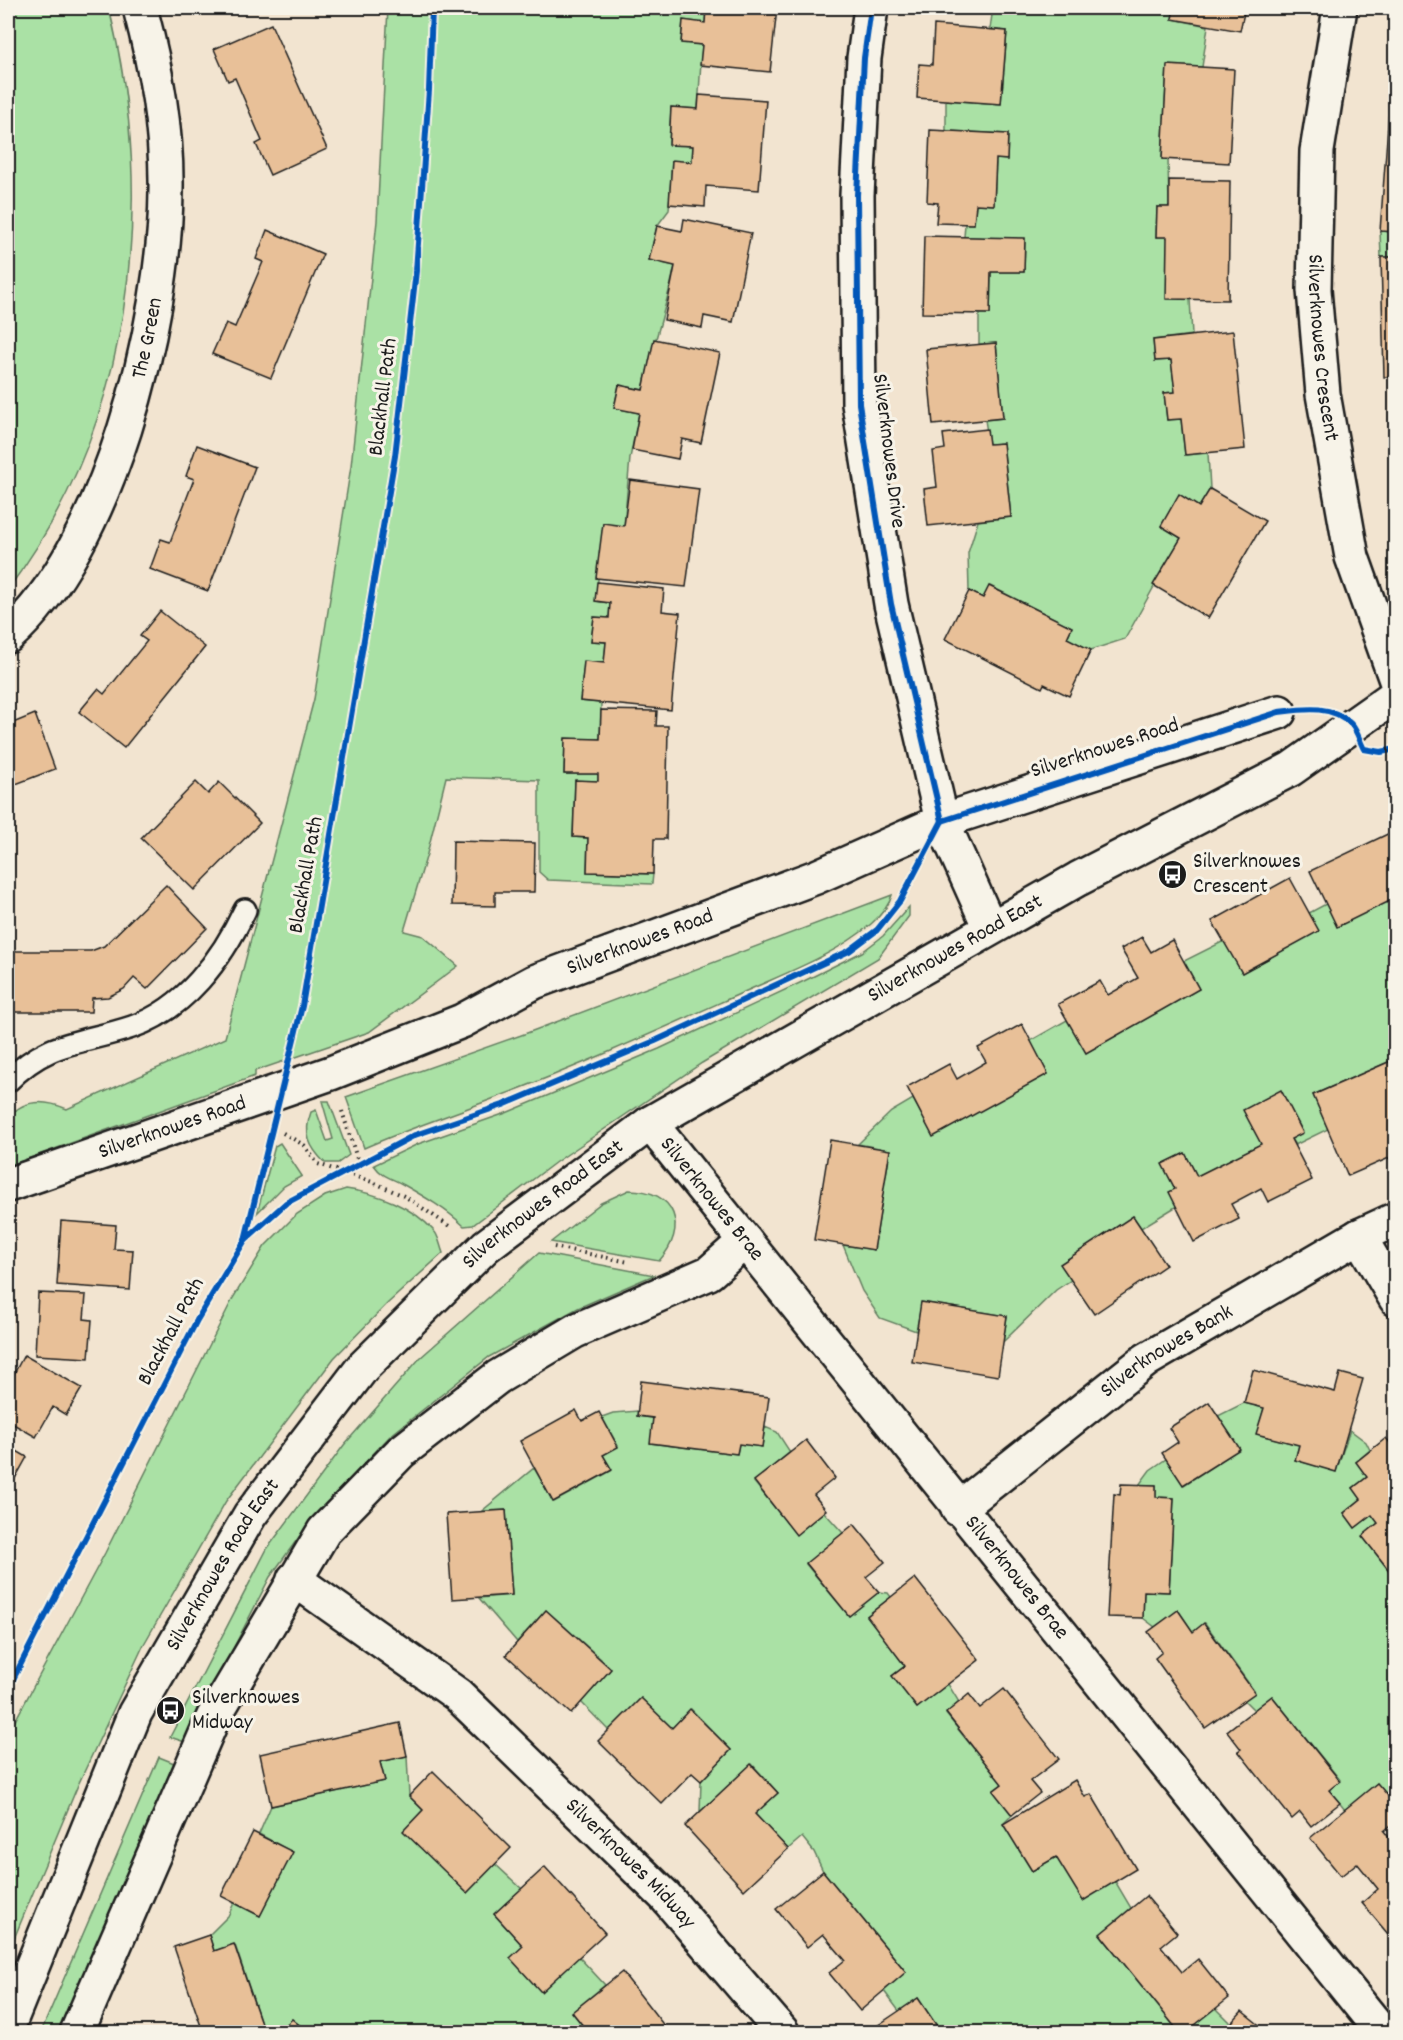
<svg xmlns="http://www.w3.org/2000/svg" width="1403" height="2040" font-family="Dekko,sans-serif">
<rect width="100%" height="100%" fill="#f2e4d0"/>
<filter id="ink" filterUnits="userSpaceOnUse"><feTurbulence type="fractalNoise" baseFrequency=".0167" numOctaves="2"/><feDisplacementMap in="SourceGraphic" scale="12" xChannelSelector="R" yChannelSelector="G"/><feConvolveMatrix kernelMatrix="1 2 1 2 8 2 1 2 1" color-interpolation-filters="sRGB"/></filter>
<g filter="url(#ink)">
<g fill="#aae1a5" stroke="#637e60" stroke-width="1.5">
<path d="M 8,8 L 109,8 C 158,204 132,425 8,589 Z"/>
<path d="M 388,8 L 706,8 L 705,23 L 683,20 L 681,42 L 702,45 L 698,109 L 671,107 L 669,144 L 693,146 L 692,162 L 672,161 L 669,210 L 657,226 L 649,260 L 675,266 C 666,308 652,348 643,390 L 619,385 L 614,408 L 639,413 L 630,458 L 624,526 L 603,524 L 596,601 L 610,603 L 609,618 L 594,617 L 591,641 L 606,642 L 604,663 L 584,662 L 580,701 L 601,703 L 600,739 L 565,739 L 564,774 L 598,774 L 598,781 L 575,781 L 573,837 L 588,838 L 587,872 L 653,874 L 652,884 L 548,880 L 539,872 L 539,780 L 446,777 L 427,854 L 404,931 L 423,936 L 458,966 L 369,1032 L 255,1071 L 255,1076 L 8,1166 L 8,1119 C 22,1098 46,1100 67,1109 L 225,1038 L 314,699 L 351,466 L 377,221 Z"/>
<path d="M 993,8 L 1174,8 L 1172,19 L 1208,26 L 1202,67 L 1167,66 L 1162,159 L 1168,159 L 1169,207 L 1157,207 L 1156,237 L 1167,237 L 1190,299 L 1192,335 L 1153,340 L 1155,361 L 1171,360 L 1175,392 L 1164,393 L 1167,420 L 1181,419 L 1185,455 L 1208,453 L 1210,489 L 1199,507 L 1179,495 L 1161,526 L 1181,538 L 1125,639 L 1091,650 L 1067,638 L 1072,627 L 990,586 L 983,598 L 969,591 L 968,553 L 978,521 L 1011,517 L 1003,443 L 989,444 L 985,420 L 1003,418 L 996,343 L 979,344 L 979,314 L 990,314 L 991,272 L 1024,272 L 1025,239 L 964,237 L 965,224 L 974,224 L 976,204 L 994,205 L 996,159 L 1007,160 L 1008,134 L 946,131 L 946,100 L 1001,104 L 1007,31 L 990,29 Z"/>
<path d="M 1380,231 L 1395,232 L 1395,257 L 1381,257 Z"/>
<path d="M 892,895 C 889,907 880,916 871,924 C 833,957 780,975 735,996 C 657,1031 580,1066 500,1096 C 454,1114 409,1128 364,1148 L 346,1097 L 527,1033 Z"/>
<path d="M 1395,898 L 1395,1065 L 1393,1060 L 1313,1095 L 1328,1129 L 1295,1145 L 1291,1139 L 1303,1132 L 1281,1091 L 1261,1144 L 1197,1176 L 1185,1153 L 1163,1164 L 1175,1189 L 1177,1206 L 1141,1228 L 1133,1216 L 1061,1264 L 1071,1280 L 1056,1290 L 1003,1342 L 1007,1316 L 922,1302 L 916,1331 L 880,1318 L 862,1291 L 843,1245 L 874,1250 L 890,1150 L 858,1144 L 891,1112 L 913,1099 L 933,1136 L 1048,1074 L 1030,1041 L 1067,1020 L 1086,1053 L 1199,989 L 1184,961 L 1224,941 L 1242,973 L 1318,931 L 1309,913 L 1326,904 Z"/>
<path d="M 909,907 L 909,916 L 878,958 L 702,1063 L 556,1162 L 473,1225 L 464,1226 C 446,1209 425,1197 404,1185 C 392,1178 382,1177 374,1165 L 418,1144 L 506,1113 L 659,1049 L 804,981 L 862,952 L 883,936 Z"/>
<path d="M 322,1101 L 329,1101 L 349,1155 L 338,1163 L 325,1163 C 309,1147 303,1134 311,1112 L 316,1110 L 327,1141 L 333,1139 Z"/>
<path d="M 280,1143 L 302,1176 L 284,1186 L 257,1213 L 275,1146 Z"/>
<path d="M 346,1189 C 377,1193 413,1207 434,1231 C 439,1236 440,1246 443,1253 L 388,1303 L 334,1358 L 226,1501 L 144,1644 L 78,1785 L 8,1953 L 8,1734 L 105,1553 L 233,1298 L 265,1246 L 297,1214 L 325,1196 Z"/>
<path d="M 629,1190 C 676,1190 689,1228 659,1261 L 551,1242 L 601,1203 Z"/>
<path d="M 539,1253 L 654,1275 L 578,1308 L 489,1357 L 390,1436 L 312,1519 L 270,1577 L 185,1742 L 170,1737 L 267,1549 L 344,1445 L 420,1358 Z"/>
<path d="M 1244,1403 L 1264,1408 L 1257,1434 L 1299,1445 L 1295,1460 L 1336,1471 L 1350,1430 L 1366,1442 L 1370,1450 L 1356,1462 L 1367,1477 L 1353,1488 L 1361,1499 L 1344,1513 L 1355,1528 L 1372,1515 L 1378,1523 L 1363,1536 L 1395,1579 L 1395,1805 L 1377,1783 L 1345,1810 L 1329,1790 L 1340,1780 L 1272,1696 L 1254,1710 L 1244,1700 L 1255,1692 L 1205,1623 L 1193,1632 L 1178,1610 L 1155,1627 L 1143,1618 L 1144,1591 L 1169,1592 L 1174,1498 L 1156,1497 L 1156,1485 L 1139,1485 L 1150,1470 L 1166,1459 L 1184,1485 L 1239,1449 L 1218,1416 Z"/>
<path d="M 638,1411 L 637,1416 L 653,1418 L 651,1443 L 737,1454 L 739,1444 L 762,1447 L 765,1427 L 777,1432 L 790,1452 L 754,1482 L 796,1534 L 824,1512 L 843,1533 L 806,1564 L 849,1616 L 879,1592 L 888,1593 L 891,1597 L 867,1616 L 905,1666 L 892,1676 L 917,1708 L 948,1684 L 959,1702 L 946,1714 L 1002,1784 L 993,1791 L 1012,1815 L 1003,1824 L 1032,1871 L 1056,1857 L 1115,1881 L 1131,1908 L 1100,1934 L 1179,2032 L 941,2032 L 918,1998 L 899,2011 L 884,1991 L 906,1972 L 823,1871 L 814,1852 L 802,1837 L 788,1849 L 755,1814 L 778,1793 L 752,1764 L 700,1812 L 701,1781 L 731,1750 L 691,1709 L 672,1728 L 641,1698 L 609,1731 L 581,1702 L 611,1668 L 546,1610 L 517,1642 L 479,1598 L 512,1595 L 506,1510 L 482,1511 L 534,1468 L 554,1502 L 611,1471 L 603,1455 L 618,1446 L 602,1417 L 613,1413 Z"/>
<path d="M 407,1756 L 409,1796 L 423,1810 L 404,1831 L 467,1893 L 495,1864 L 522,1889 L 494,1914 L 523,1946 L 579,1957 L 605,1985 L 572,2012 L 588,2032 L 308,2032 L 292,2019 L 279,2032 L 264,2032 L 235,1945 L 214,1951 L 209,1935 L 228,1916 L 234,1903 L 260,1916 L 292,1852 L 259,1834 L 271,1806 L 385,1781 L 380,1762 Z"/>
<path d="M 159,1757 L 174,1763 L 60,2032 L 41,2032 Z"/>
<path d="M 1216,2008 L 1231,2023 L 1223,2032 L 1186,2032 Z"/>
</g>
<g fill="#e8c098" stroke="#1c1c1c" stroke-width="1.5">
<path d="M 706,8 L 777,8 L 770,72 L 700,65 L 702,45 L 681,43 L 683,20 L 705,23 Z"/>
<path d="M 1174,8 L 1245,8 L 1240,31 L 1172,19 Z"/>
<path d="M 271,24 L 327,149 L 270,175 L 256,144 L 262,141 L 235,78 L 228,81 L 214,49 Z"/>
<path d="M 934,25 L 1007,31 L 1001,104 L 917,98 L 919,64 L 932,65 Z"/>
<path d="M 1167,65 L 1234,69 L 1229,163 L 1162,159 Z"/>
<path d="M 699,95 L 766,100 L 759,190 L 706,186 L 705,207 L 669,204 L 672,160 L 692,162 L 693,146 L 669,145 L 671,107 L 698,109 Z"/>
<path d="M 1389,111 L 1396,112 L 1396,232 L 1380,231 Z"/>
<path d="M 930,130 L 1008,134 L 1007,160 L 996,159 L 994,205 L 976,204 L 974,224 L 936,223 L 938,203 L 927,202 Z"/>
<path d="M 1169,180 L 1230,181 L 1228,300 L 1166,299 L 1167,237 L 1156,237 L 1157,207 L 1169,207 Z"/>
<path d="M 684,219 L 751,233 L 733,322 L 704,316 L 702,328 L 664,320 L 675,266 L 649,260 L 657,226 L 682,231 Z"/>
<path d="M 267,230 L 323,254 L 271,378 L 212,354 L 226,323 L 235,327 L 263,262 L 256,259 Z"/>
<path d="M 924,236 L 1025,238 L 1024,272 L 991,272 L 990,314 L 922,313 Z"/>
<path d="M 1381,257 L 1396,257 L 1396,377 L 1384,377 Z"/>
<path d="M 1233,331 L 1245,449 L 1185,455 L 1181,419 L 1167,420 L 1164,393 L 1175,392 L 1171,360 L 1155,361 L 1153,340 Z"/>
<path d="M 654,339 L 720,353 L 701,443 L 682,439 L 678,459 L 632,450 L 639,413 L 614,408 L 619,385 L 643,390 Z"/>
<path d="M 996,343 L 1003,418 L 933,425 L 926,349 Z"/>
<path d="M 987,429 L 989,444 L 1003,443 L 1011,517 L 928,526 L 924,489 L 937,487 L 933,451 L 945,449 L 943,434 Z"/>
<path d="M 197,445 L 255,467 L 208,591 L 150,569 L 161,539 L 170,542 L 194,479 L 186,476 Z"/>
<path d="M 630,480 L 699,489 L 686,587 L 596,578 L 603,523 L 624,526 Z"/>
<path d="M 1210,489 L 1265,521 L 1208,618 L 1153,585 L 1181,538 L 1161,526 L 1179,494 L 1199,507 Z"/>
<path d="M 597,582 L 664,589 L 662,611 L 680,613 L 671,710 L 580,701 L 584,661 L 604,663 L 606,642 L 591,641 L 594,617 L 609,618 L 610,603 L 595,601 Z"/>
<path d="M 989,586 L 1072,627 L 1067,638 L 1091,650 L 1069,696 L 1044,684 L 1042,688 L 945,639 L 969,591 L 983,598 Z"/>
<path d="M 160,611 L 205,647 L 124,748 L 79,712 L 98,689 L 104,694 L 147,641 L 140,636 Z"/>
<path d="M 601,710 L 657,711 L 656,726 L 668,726 L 666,839 L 654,839 L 653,874 L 587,872 L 588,838 L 573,837 L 575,780 L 598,781 L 598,774 L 564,774 L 565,738 L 600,739 Z"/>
<path d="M 35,714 L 55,769 L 8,787 L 8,725 Z"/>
<path d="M 196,782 L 208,794 L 219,782 L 260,823 L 194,890 L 141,838 Z"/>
<path d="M 1396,830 L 1396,898 L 1337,927 L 1310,871 Z"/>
<path d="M 453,841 L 535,843 L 534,892 L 495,892 L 495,906 L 452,905 Z"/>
<path d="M 1290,878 L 1319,931 L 1242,973 L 1212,921 Z"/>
<path d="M 166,885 L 207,928 L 147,989 L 134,978 L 124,989 L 108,997 L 92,998 L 91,1012 L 8,1012 L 8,951 L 91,951 L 104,946 Z"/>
<path d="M 1142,937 L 1151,952 L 1172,940 L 1199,989 L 1086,1053 L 1058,1004 L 1100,981 L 1108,995 L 1138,978 L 1121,949 Z"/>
<path d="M 1022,1024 L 1048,1074 L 933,1137 L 907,1087 L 949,1064 L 957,1079 L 986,1062 L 978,1048 Z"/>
<path d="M 1393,1060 L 1396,1155 L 1348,1176 L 1313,1095 Z"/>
<path d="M 1281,1090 L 1303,1133 L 1291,1139 L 1312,1180 L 1268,1202 L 1261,1188 L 1231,1204 L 1239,1219 L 1194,1242 L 1169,1192 L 1175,1189 L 1162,1164 L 1185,1153 L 1197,1176 L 1261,1144 L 1243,1110 Z"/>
<path d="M 830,1140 L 890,1150 L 874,1250 L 814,1240 Z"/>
<path d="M 1133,1216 L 1166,1265 L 1094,1314 L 1060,1264 Z"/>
<path d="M 61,1221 L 116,1225 L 114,1249 L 133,1250 L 130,1290 L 57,1285 Z"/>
<path d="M 38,1293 L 86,1295 L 84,1319 L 92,1320 L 89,1358 L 35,1355 Z"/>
<path d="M 921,1302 L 1007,1316 L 998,1376 L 912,1362 Z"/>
<path d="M 24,1355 L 82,1388 L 66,1415 L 53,1407 L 36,1437 L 8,1421 L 8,1385 Z"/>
<path d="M 1253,1370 L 1335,1392 L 1340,1373 L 1363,1379 L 1336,1472 L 1295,1460 L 1299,1445 L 1256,1434 L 1264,1408 L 1244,1403 Z"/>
<path d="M 641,1381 L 769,1397 L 762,1447 L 739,1444 L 737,1454 L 650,1443 L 653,1418 L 637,1416 Z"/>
<path d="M 1209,1402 L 1240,1449 L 1183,1485 L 1162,1453 L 1178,1442 L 1169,1428 Z"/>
<path d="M 576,1410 L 582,1421 L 599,1412 L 618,1447 L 603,1455 L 612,1470 L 553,1502 L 520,1441 Z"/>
<path d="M 1386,1438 L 1396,1450 L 1396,1579 L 1362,1536 L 1378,1523 L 1372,1515 L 1355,1528 L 1344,1513 L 1361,1499 L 1353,1488 L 1367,1477 L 1356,1462 Z"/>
<path d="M 806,1440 L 835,1478 L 814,1495 L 826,1510 L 796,1535 L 754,1481 Z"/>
<path d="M 8,1446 L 27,1457 L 8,1491 Z"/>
<path d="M 1121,1484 L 1156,1485 L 1156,1497 L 1174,1498 L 1169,1592 L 1144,1591 L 1143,1618 L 1107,1617 L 1114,1494 L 1120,1495 Z"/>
<path d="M 506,1510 L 512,1595 L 452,1599 L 446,1514 Z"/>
<path d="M 854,1524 L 885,1562 L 866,1577 L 879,1592 L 849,1616 L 806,1563 Z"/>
<path d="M 915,1578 L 979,1660 L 917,1708 L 892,1676 L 905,1666 L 867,1616 Z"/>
<path d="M 546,1610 L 611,1669 L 571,1714 L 506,1655 Z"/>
<path d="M 1178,1610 L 1193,1632 L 1204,1623 L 1255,1693 L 1205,1728 L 1155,1658 L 1162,1652 L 1148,1632 Z"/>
<path d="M 1004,1689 L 1059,1759 L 1030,1781 L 1040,1793 L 1012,1815 L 993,1791 L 1002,1784 L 946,1713 L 969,1694 L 980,1708 Z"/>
<path d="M 1272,1696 L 1340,1781 L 1329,1790 L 1340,1803 L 1311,1826 L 1300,1812 L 1292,1819 L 1238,1751 L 1241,1749 L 1227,1731 Z"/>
<path d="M 641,1698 L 672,1728 L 690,1709 L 731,1750 L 701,1781 L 692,1773 L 662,1804 L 598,1741 Z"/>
<path d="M 400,1723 L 407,1756 L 380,1762 L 385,1781 L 271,1806 L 260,1754 Z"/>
<path d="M 751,1764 L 778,1793 L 755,1814 L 788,1849 L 744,1890 L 685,1826 Z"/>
<path d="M 433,1771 L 511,1848 L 467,1893 L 403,1831 L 423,1810 L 409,1796 Z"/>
<path d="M 1075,1780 L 1085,1797 L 1091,1794 L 1136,1869 L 1083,1901 L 1056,1857 L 1032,1871 L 1003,1824 Z"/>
<path d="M 1377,1783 L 1396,1805 L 1396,1821 L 1384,1831 L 1396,1846 L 1396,1938 L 1393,1940 L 1362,1903 L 1378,1889 L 1357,1863 L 1341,1876 L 1310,1838 Z"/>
<path d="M 253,1832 L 293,1852 L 260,1916 L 221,1896 Z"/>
<path d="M 545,1867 L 605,1933 L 541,1992 L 510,1958 L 523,1946 L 494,1914 Z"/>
<path d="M 823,1871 L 906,1972 L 860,2011 L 829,1973 L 845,1960 L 823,1934 L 807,1947 L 776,1909 Z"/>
<path d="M 1146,1896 L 1177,1933 L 1161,1946 L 1182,1972 L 1198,1959 L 1229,1998 L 1186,2032 L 1179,2032 L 1100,1934 Z"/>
<path d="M 209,1935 L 214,1951 L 234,1944 L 264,2032 L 203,2032 L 174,1947 Z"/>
<path d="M 622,1972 L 641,1996 L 669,2032 L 588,2032 L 572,2012 Z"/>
<path d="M 918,1998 L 941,2032 L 868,2032 L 899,2011 Z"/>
<path d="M 1242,2011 L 1268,2032 L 1223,2032 Z"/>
<path d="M 292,2019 L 308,2032 L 279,2032 Z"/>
</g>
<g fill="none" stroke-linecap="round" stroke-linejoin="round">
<defs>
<path id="service" d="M 8,1081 C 48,1040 81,1044 132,1027 C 185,1009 222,959 245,910"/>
<g id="minor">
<path d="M 871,8 L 864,58 L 857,195 L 859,404 L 891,604 L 942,821 L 990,928"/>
<path id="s1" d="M 1340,8 L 1317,151 L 1314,290 L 1323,394 L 1352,557 L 1396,680"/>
<path id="s2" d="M 8,636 C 109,547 165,323 166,191 C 167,128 156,69 140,8"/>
<path id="s3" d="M 650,1123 L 1382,2032"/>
<path id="s4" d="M 8,1185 L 331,1073 L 462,1021 L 534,982 L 816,877 L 942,821 L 1279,712"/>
<path d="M 1359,1236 L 1396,1299"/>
<path id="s5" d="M 958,1509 L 1146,1360 L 1359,1236 L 1396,1219"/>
<path id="s6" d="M 294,1579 L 458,1695 L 665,1896 L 782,2032"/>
<path id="s7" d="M 8,2026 L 135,1713 L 250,1515 L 363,1367 L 486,1246 L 650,1123 L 1078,879 L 1291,769 L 1396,695"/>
<path d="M 77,2032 L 213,1718 L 324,1531 L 401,1452 L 498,1377 L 575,1331 L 709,1273 L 745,1241"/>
</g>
</defs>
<use href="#service" stroke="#1c1c1c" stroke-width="26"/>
<use href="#minor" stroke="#1c1c1c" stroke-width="38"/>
<g stroke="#1c1c1c" stroke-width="4" stroke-dasharray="1.5 4.5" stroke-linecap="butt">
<path d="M 342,1111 L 359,1165"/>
<path d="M 283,1133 L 304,1145 L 318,1164 L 375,1183 L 406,1197 L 449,1226"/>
<path d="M 554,1247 L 629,1262"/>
</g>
<use href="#service" stroke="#f7f3e8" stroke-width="21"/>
<use href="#minor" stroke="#f7f3e8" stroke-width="33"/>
<defs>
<g id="cycleway">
<path d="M 871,8 L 864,58 L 857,195 L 859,404 L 891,604 L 942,821"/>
<path d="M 942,821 L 1279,712 C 1303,709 1332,704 1351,724 C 1357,730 1360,742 1364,749 L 1381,752 L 1396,749"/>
<path d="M 246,1239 L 286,1203 L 415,1135 L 503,1105 L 655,1041 L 849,951 L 877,930 L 900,901 L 942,821"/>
<path d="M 8,1689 L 197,1320 L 245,1240 L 302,1006 L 395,456 L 416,271 L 429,90 L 432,8"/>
</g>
</defs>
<use href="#cycleway" stroke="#f7f3e8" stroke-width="10"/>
<use href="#cycleway" stroke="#0057b8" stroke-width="6"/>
</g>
</g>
<defs>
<symbol id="bus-disc" viewBox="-11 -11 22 22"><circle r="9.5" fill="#1c1c1c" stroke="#f7f3e8"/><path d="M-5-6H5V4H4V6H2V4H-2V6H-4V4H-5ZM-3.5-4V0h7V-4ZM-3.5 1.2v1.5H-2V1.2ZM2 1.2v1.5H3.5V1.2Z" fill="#fff"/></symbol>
</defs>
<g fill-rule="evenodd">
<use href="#bus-disc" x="1156" y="858" width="33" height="33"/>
<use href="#bus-disc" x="154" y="1694" width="33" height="33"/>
</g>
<g text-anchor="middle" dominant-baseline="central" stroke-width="6" stroke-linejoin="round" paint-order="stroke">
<g font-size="22" fill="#1c1c1c" stroke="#f7f3e8">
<text stroke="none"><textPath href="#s2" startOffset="334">The Green</textPath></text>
<text stroke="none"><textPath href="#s1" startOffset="342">Silverknowes Crescent</textPath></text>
<text transform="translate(384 397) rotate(-83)">Blackhall Path</text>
<text transform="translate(888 451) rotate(83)">Silverknowes Drive</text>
<text transform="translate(1105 749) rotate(-18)">Silverknowes Road</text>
<text transform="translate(307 875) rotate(-80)">Blackhall Path</text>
<text stroke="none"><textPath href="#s4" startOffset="678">Silverknowes Road</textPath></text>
<text stroke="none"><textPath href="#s7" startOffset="1482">Silverknowes Road East</textPath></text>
<text stroke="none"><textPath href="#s4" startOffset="174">Silverknowes Road</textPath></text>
<text stroke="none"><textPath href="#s3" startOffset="98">Silverknowes Brae</textPath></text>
<text stroke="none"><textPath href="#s7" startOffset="996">Silverknowes Road East</textPath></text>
<text transform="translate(172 1332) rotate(-62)">Blackhall Path</text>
<text stroke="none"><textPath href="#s5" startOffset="262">Silverknowes Bank</textPath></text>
<text stroke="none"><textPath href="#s7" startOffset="510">Silverknowes Road East</textPath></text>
<text stroke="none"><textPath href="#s3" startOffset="584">Silverknowes Brae</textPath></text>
<text stroke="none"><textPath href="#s6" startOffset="442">Silverknowes Midway</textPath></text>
</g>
<g font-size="22" fill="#1c1c1c" stroke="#f7f3e8" text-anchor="start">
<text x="1193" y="862">Silverknowes<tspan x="1193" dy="25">Crescent</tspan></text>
<text x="192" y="1698">Silverknowes<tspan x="192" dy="25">Midway</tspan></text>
</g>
</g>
<rect width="1403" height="2040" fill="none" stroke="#f7f3e8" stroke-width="30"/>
<rect x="15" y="15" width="1373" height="2010" fill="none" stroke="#1c1c1c" stroke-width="2" filter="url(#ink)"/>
</svg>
